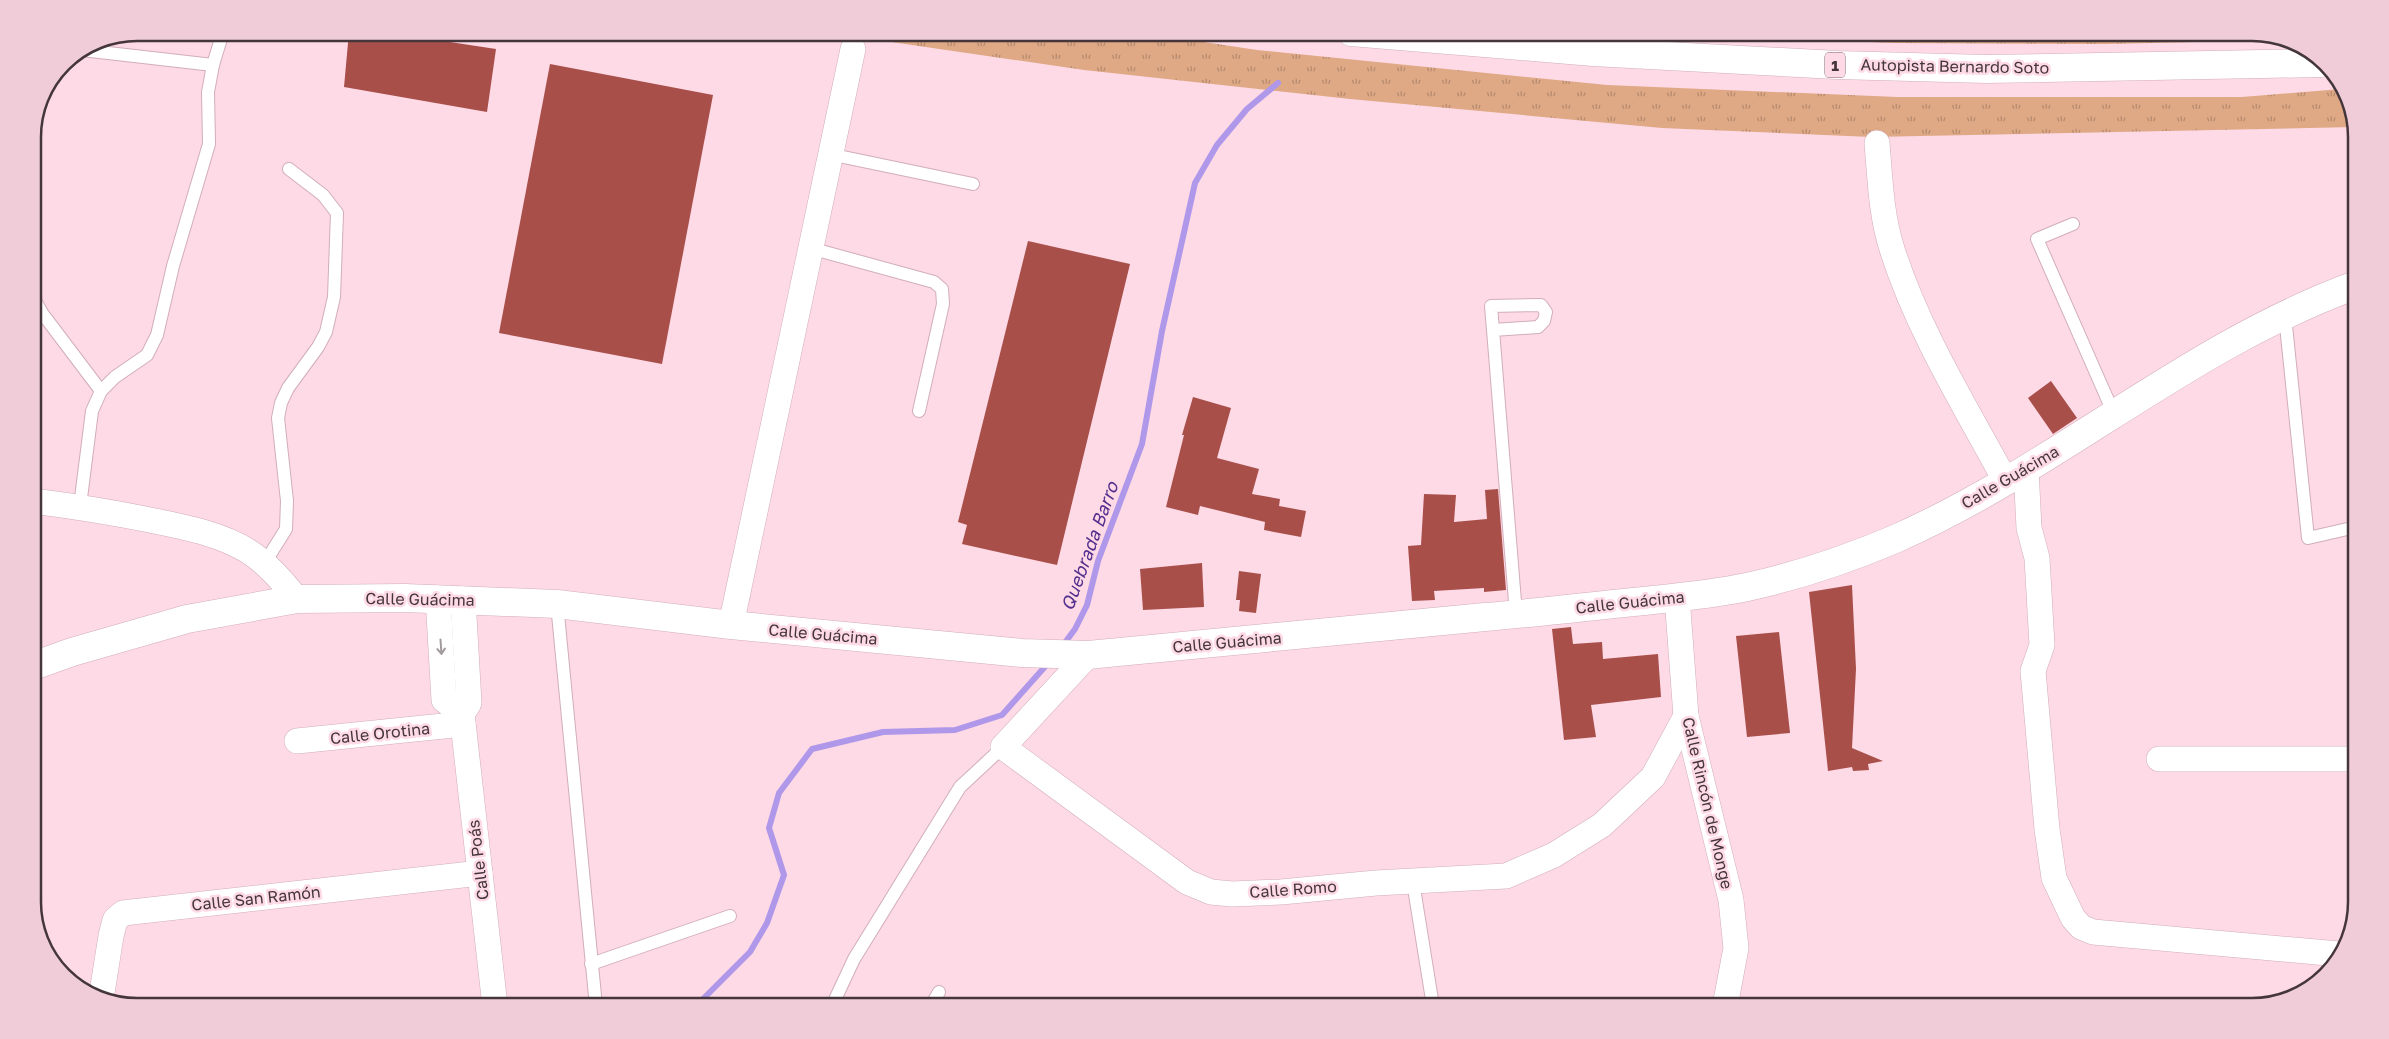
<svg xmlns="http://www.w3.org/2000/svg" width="2389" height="1039" font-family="'Golos Text',sans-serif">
<defs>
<pattern id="grass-tufts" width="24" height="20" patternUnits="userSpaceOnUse" patternTransform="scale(1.25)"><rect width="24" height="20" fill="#dfa985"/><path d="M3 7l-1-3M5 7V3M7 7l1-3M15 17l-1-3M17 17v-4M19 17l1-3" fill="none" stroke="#b68a6e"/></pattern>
</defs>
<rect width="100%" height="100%" fill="#fed9e6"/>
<g fill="url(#grass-tufts)">
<path d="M 2252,32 L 2290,40 L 2106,44 L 1893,43 L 1655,33 Z"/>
<path d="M 830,33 L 1144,33 L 1257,50 L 1607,85 L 1897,97 L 2242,97 L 2341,89 L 2355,127 L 1871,137 L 1662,128 L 1350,99 L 1084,70 Z"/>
</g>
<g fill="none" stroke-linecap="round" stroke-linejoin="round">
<g stroke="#af98e9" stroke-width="6">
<path d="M 1061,648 L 1075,629 L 1087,605 L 1098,561 L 1142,444 L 1162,331 L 1195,183 L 1217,145 L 1247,109 L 1278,83"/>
<path d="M 696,1006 L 750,952 L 767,923 L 784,875 L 769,828 L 779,793 L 812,749 L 883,732 L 955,730 L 1002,715 L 1050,661"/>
</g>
</g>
<g fill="#a84f4a">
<path d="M 349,32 L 384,32 L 496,49 L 487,112 L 344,87 Z"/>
<path d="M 550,64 L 713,95 L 662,364 L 499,333 Z"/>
<path d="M 1028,241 L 1130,264 L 1057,565 L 962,544 L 967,525 L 958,522 Z"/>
<path d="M 2051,381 L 2077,418 L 2053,434 L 2028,398 Z"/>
<path d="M 1193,397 L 1231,408 L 1217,458 L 1259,469 L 1252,494 L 1280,499 L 1279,506 L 1306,511 L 1301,537 L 1264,530 L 1265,522 L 1200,506 L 1198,515 L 1166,507 L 1184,435 L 1182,435 Z"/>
<path d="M 1498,489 L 1506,590 L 1484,592 L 1484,588 L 1434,591 L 1435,600 L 1412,601 L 1408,546 L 1421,545 L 1424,494 L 1456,495 L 1454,522 L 1487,519 L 1485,490 Z"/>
<path d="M 1202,563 L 1204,607 L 1143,610 L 1140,569 Z"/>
<path d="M 1239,571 L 1261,574 L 1256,613 L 1239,611 L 1240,600 L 1236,600 Z"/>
<path d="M 1852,585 L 1856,669 L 1852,748 L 1883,761 L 1868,764 L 1869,770 L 1853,771 L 1852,767 L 1828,771 L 1809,592 Z"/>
<path d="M 1571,627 L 1573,644 L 1602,642 L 1603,659 L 1658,654 L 1661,697 L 1591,705 L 1596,737 L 1564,740 L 1552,629 Z"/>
<path d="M 1779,632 L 1790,733 L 1747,737 L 1736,636 Z"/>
</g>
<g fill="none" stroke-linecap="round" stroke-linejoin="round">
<defs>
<g id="service">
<path d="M 82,50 L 213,65"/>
<path d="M 829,154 L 973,184"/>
<path d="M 2073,224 L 2037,239 L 2114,414"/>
<path d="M 810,248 L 934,282 L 942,289 L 943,304 L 919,411"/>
<path d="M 33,297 L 42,313 L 101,391"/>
<path d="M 2285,316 L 2308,538 L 2356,527"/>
<path d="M 1493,330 L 1538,327 L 1544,321 L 1546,312 L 1541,305 L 1491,306 L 1493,330 L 1516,614"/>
<path d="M 80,506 L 92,411 L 101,391 L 115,377 L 147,355 L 157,335 L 173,266 L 209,144 L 208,92 L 213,65 L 223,32"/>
<path d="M 264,564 L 286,529 L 287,501 L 278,418 L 281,403 L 288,388 L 318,347 L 326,332 L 334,297 L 337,213 L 323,195 L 289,169"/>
<path d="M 557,604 L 596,1006"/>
<path d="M 1413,882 L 1433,1006"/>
<path d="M 591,964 L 730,916"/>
<path d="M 832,1006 L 854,959 L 960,787 L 1003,747"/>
<path d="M 931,1006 L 939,992"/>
</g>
<g id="minor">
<path d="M 1877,143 C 1880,178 1881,215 1892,249 C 1918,331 1965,406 2006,482"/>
<path d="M 2026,469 L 2029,528 L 2037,558 L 2042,645 L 2033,671 L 2047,829 L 2054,878 L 2073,918 L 2081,927 L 2093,932 L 2339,954"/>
<path d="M 33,501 C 72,506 111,512 150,520 C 183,527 219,533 248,551 C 267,563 283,582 297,599"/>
<path d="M 1677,597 L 1686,716 L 1731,900 L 1736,948 L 1726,1001 L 1722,1006"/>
<path d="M 438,598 L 444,700 L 462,714"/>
<path d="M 463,599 L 469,703 L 462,714 L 495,1006"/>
<path d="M 731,625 L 853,49"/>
<path d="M 1088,655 L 1003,747 L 1187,882 L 1211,892 L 1232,894 L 1281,892 L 1376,883 L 1506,876 L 1554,855 L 1602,825 L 1653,777 L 1686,716"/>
<path d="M 297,741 L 463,724"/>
<path d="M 2159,759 L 2356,759"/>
<path d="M 101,999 L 111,936 L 115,920 L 123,913 L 480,873"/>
</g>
<path id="secondary" d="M 33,666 L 72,652 L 187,619 L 297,599 L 405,598 L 557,604 L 731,625 L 1022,653 L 1088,655 C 1220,642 1352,630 1485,617 C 1534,613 1584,607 1633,602 C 1671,598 1710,595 1747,587 C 1797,576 1848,559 1895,539 C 2056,468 2190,345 2356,285"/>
<path id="trunk" d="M 1351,32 L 1593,52 L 1837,65 L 1986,69 L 2321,63"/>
</defs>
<use href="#service" stroke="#d1aeba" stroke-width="14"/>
<use href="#minor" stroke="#d1aeba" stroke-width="26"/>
<use href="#secondary" stroke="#d1aeba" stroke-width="29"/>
<use href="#trunk" stroke="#d1aeba" stroke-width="29"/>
<use href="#service" stroke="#fff" stroke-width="12"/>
<use href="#minor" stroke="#fff" stroke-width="25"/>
<use href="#secondary" stroke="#fff" stroke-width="28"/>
<use href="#trunk" stroke="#fff" stroke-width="28"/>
</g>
<defs><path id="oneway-shaft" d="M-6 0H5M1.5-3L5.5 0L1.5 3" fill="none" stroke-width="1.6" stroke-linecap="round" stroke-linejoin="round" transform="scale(1.25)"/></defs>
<use stroke="#a29a9d" href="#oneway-shaft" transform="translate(441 647) rotate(86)"/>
<g text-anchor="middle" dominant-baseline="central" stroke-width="5" stroke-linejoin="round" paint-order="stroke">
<rect fill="#fed9e6" stroke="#7c676e" stroke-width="1" x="1825" y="52.5" width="20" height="25" rx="4"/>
<g font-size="15" font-weight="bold" fill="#44363b">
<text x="1835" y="65">1</text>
</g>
<g font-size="16" fill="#44363b" stroke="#fed9e6">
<text transform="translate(1955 66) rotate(1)">Autopista Bernardo Soto</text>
<text transform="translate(2010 477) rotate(-30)">Calle Guácima</text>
<text transform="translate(420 599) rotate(1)">Calle Guácima</text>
<text transform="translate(1630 602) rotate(-6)">Calle Guácima</text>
<text transform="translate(823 634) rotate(5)">Calle Guácima</text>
<text transform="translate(1227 642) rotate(-5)">Calle Guácima</text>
<text transform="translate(380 733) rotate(-6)">Calle Orotina</text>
<text transform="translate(1708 803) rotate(77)">Calle Rincón de Monge</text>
<text transform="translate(478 860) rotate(-97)">Calle Poás</text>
<text transform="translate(1293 889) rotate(-4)">Calle Romo</text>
<text transform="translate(256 898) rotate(-6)">Calle San Ramón</text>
</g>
<g font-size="18" font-style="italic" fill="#53308e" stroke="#fed9e6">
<text transform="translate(1089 546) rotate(-70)">Quebrada Barro</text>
</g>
</g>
<path d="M0 0H2389V1039H0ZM137 41H2252A96 96 0 0 1 2348 137V902A96 96 0 0 1 2252 998H137A96 96 0 0 1 41 902V137A96 96 0 0 1 137 41Z" fill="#efccd8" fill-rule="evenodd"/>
<path fill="none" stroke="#44363b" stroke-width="2.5" d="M137 41H2252A96 96 0 0 1 2348 137V902A96 96 0 0 1 2252 998H137A96 96 0 0 1 41 902V137A96 96 0 0 1 137 41Z"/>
</svg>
